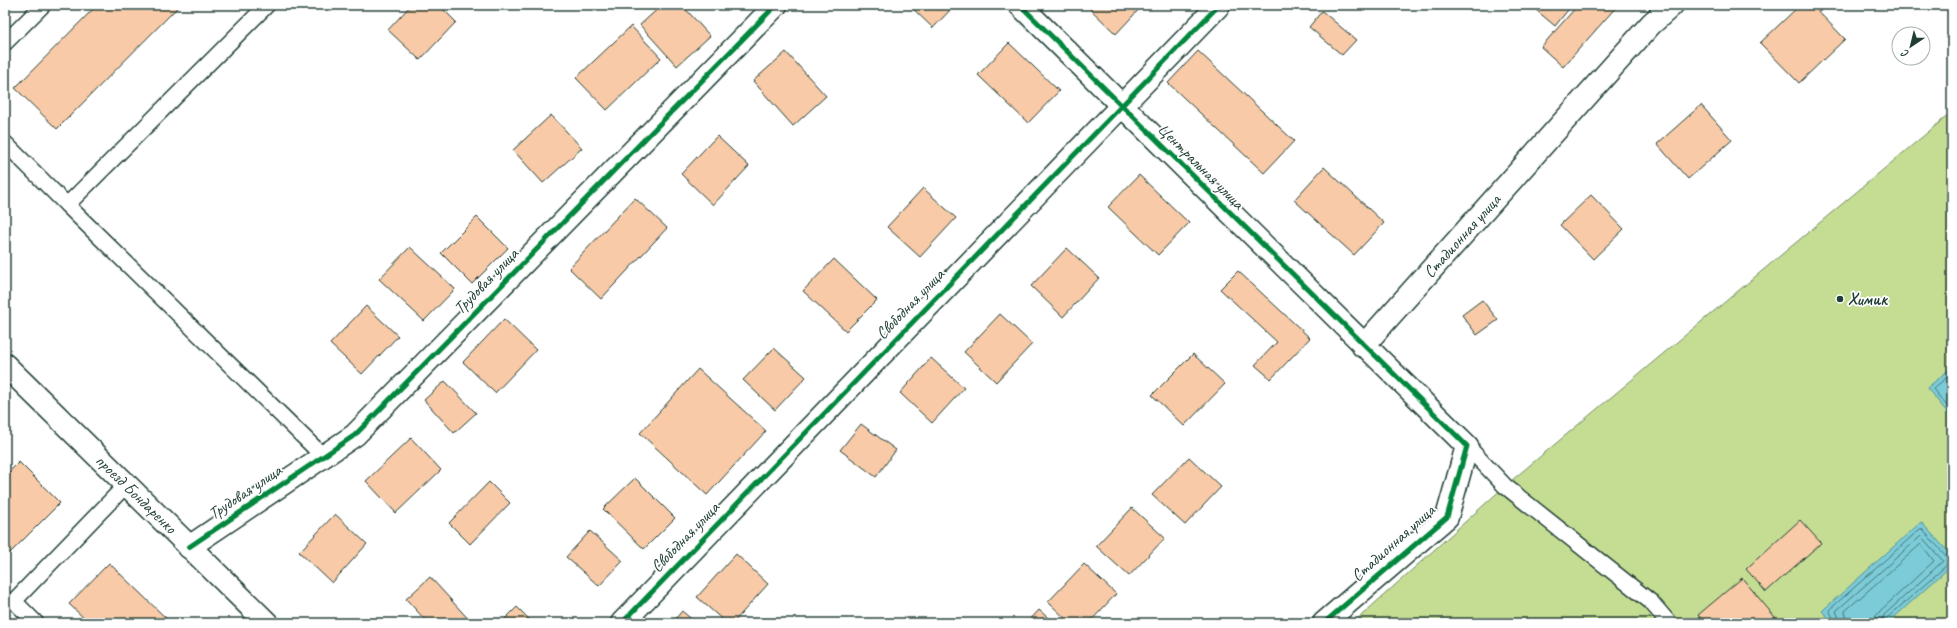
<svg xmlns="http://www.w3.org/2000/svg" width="1957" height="628" font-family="Caveat,sans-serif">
<rect width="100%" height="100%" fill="#fff"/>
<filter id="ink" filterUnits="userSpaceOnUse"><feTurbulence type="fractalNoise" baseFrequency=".025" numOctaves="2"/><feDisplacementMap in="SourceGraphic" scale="8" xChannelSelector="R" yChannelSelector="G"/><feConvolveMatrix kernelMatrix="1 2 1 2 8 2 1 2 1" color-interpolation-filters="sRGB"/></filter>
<g filter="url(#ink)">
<path fill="#c5dd93" stroke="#728d64" d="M 1952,112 L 1952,623 L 1353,623 L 1505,486 Z"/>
<g fill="#7ccbd8" stroke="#579296">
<path d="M 1952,367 L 1952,418 L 1927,388 Z"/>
<path d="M 1921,522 L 1952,556 L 1952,565 L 1888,623 L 1833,623 L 1822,611 Z"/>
</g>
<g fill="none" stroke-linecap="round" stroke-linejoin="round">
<g stroke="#447676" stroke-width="1">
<path d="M 1952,373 L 1933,389 L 1952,412"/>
<path d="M 1836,623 L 1829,610 L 1920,529 L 1922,529 L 1947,557 L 1952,558"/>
<path d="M 1841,623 L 1836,611 L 1921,536 L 1943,561 L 1884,615 L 1881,623"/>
<path d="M 1847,623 L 1845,611 L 1921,544 L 1934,561 L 1880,611 L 1876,616 L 1875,623"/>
<path d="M 1886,623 L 1887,618 L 1948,564 L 1952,563"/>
</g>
</g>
<g fill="#f8caa7" stroke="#1f3d34">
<path d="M 97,5 L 180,5 L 57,129 L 15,88 Z"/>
<path d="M 411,5 L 439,5 L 456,22 L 420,60 L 388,30 Z"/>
<path d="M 495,5 L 506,5 L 501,10 Z"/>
<path d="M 662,5 L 682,5 L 710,36 L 677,66 L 640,25 Z"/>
<path d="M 909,5 L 955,5 L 933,28 Z"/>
<path d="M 1086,5 L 1143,5 L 1116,34 Z"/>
<path d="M 1530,5 L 1563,5 L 1568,10 L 1555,26 Z"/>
<path d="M 1578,5 L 1618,5 L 1563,67 L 1541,47 Z"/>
<path d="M 1800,5 L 1812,5 L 1845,39 L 1799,83 L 1760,43 Z"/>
<path d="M 1322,11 L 1356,40 L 1342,55 L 1309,27 Z"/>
<path d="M 631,26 L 661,58 L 607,110 L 576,78 Z"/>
<path d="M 1009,43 L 1059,91 L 1028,123 L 978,75 Z"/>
<path d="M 1198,51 L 1294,141 L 1264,173 L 1168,83 Z"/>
<path d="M 786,52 L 826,96 L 793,126 L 753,81 Z"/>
<path d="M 1701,105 L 1732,140 L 1688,179 L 1657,144 Z"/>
<path d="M 551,115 L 582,148 L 543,183 L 513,150 Z"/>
<path d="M 717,136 L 749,166 L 713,205 L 681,174 Z"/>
<path d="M 1324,167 L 1384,223 L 1354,255 L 1294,200 Z"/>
<path d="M 1139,175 L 1189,223 L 1158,255 L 1108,207 Z"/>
<path d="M 923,188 L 956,218 L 920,257 L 887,227 Z"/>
<path d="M 1591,195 L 1624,229 L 1593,259 L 1560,225 Z"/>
<path d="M 635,198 L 667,228 L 601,299 L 569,268 Z"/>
<path d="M 477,217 L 508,248 L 472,284 L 441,253 Z"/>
<path d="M 410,247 L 455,289 L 424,321 L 379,279 Z"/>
<path d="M 1067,248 L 1099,278 L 1063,317 L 1031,286 Z"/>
<path d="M 834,259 L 877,300 L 846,331 L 803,291 Z"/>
<path d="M 1238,271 L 1310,338 L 1271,379 L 1255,365 L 1277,342 L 1220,289 Z"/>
<path d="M 1482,300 L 1498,320 L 1477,335 L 1462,315 Z"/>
<path d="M 366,306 L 398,336 L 362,374 L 330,344 Z"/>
<path d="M 1000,314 L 1032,344 L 996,382 L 964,352 Z"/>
<path d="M 504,319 L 536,350 L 495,393 L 463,362 Z"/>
<path d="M 774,348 L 806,377 L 775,410 L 743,380 Z"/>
<path d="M 1193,354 L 1225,384 L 1184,426 L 1152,395 Z"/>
<path d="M 931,358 L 964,388 L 932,423 L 900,393 Z"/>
<path d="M 698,369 L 766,431 L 707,495 L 640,433 Z"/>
<path d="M 445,381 L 476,413 L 454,433 L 424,400 Z"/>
<path d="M 861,424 L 896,450 L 876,477 L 840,450 Z"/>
<path d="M 411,438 L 441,470 L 396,513 L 366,481 Z"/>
<path d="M 1189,457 L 1221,487 L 1185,525 L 1152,495 Z"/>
<path d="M 19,462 L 60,503 L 5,558 L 5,476 Z"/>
<path d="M 635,478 L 675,518 L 644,549 L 603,509 Z"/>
<path d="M 489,482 L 510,503 L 470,544 L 449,523 Z"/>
<path d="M 1132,508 L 1165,538 L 1129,576 L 1096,546 Z"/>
<path d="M 335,514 L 367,544 L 332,583 L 299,552 Z"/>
<path d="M 1800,520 L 1821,543 L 1766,592 L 1746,569 Z"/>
<path d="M 590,531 L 623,561 L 599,586 L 566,557 Z"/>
<path d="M 736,554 L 768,584 L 733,623 L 726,623 L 697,597 Z"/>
<path d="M 109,563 L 171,623 L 89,623 L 69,604 Z"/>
<path d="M 1084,564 L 1116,594 L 1089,623 L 1070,623 L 1048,602 Z"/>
<path d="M 430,577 L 472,623 L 428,623 L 406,599 Z"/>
<path d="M 1742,578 L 1780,623 L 1705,623 L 1698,615 Z"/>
<path d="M 517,607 L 533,623 L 501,623 Z"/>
<path d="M 1039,610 L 1054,623 L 1027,623 Z"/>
<path d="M 682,611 L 696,623 L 672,623 Z"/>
</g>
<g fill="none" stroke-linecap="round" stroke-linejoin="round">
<defs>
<g id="service">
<path d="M 5,43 L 43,5"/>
<path d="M 5,143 L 67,205 L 267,5"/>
<path d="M 67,205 L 323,456"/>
<path d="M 1467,446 L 1505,486 L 1651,602 L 1669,623"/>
<path d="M 36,623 L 14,601 L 126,485"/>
</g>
<g id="minor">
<path d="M 1020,5 L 1467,446 L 1447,517 L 1324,623"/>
<path d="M 1363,346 L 1651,24 L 1672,5"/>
<path d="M 5,365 L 267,623"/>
<path d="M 189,547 L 355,435 L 776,5"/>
<path d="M 622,623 L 1219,5"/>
</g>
</defs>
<use href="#service" stroke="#1f3d34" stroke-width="18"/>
<use href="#minor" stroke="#1f3d34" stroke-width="25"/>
<use href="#service" stroke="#fff" stroke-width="15"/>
<use href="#minor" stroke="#fff" stroke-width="22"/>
<defs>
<g id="cycleway">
<path d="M 1020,5 L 1467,446 L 1447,517 L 1324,623"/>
<path d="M 189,547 L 355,435 L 776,5"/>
<path d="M 622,623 L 1219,5"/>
</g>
</defs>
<use href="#cycleway" stroke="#fff" stroke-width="8"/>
<use href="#cycleway" stroke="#00873e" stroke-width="5"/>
</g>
</g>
<circle fill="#1f3d34" stroke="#fff" stroke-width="1.5" cx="1840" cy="299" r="4"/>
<g text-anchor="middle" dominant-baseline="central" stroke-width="3.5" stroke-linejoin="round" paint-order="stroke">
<g font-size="17" fill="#1f3d34" stroke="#fff">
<text transform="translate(1201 166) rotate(45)">Центральная улица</text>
<text transform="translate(1462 236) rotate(-48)">Стадионная улица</text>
<text transform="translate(486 281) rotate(-46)">Трудовая улица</text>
<text transform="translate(910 304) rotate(-46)">Свободная улица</text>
<text transform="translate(245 492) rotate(-34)">Трудовая улица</text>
<text transform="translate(136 494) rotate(44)">проезд Бондаренко</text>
<text transform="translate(685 537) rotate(-46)">Свободная улица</text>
<text transform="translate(1393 543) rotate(-42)">Стадионная улица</text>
</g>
<g font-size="17" font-weight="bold" fill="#1f3d34" stroke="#fff" text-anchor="start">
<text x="1848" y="299">Химик</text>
</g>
</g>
<rect width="1957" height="628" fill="none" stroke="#fff" stroke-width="20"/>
<rect x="10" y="10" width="1937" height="608" fill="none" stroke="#1f3d34" stroke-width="1.5" filter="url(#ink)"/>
<g transform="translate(1911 46) rotate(215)"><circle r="19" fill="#ffffff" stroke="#a5b1ae"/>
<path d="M0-3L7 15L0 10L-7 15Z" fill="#1f3d34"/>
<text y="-6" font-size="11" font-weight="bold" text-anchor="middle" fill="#1f3d34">С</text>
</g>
</svg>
